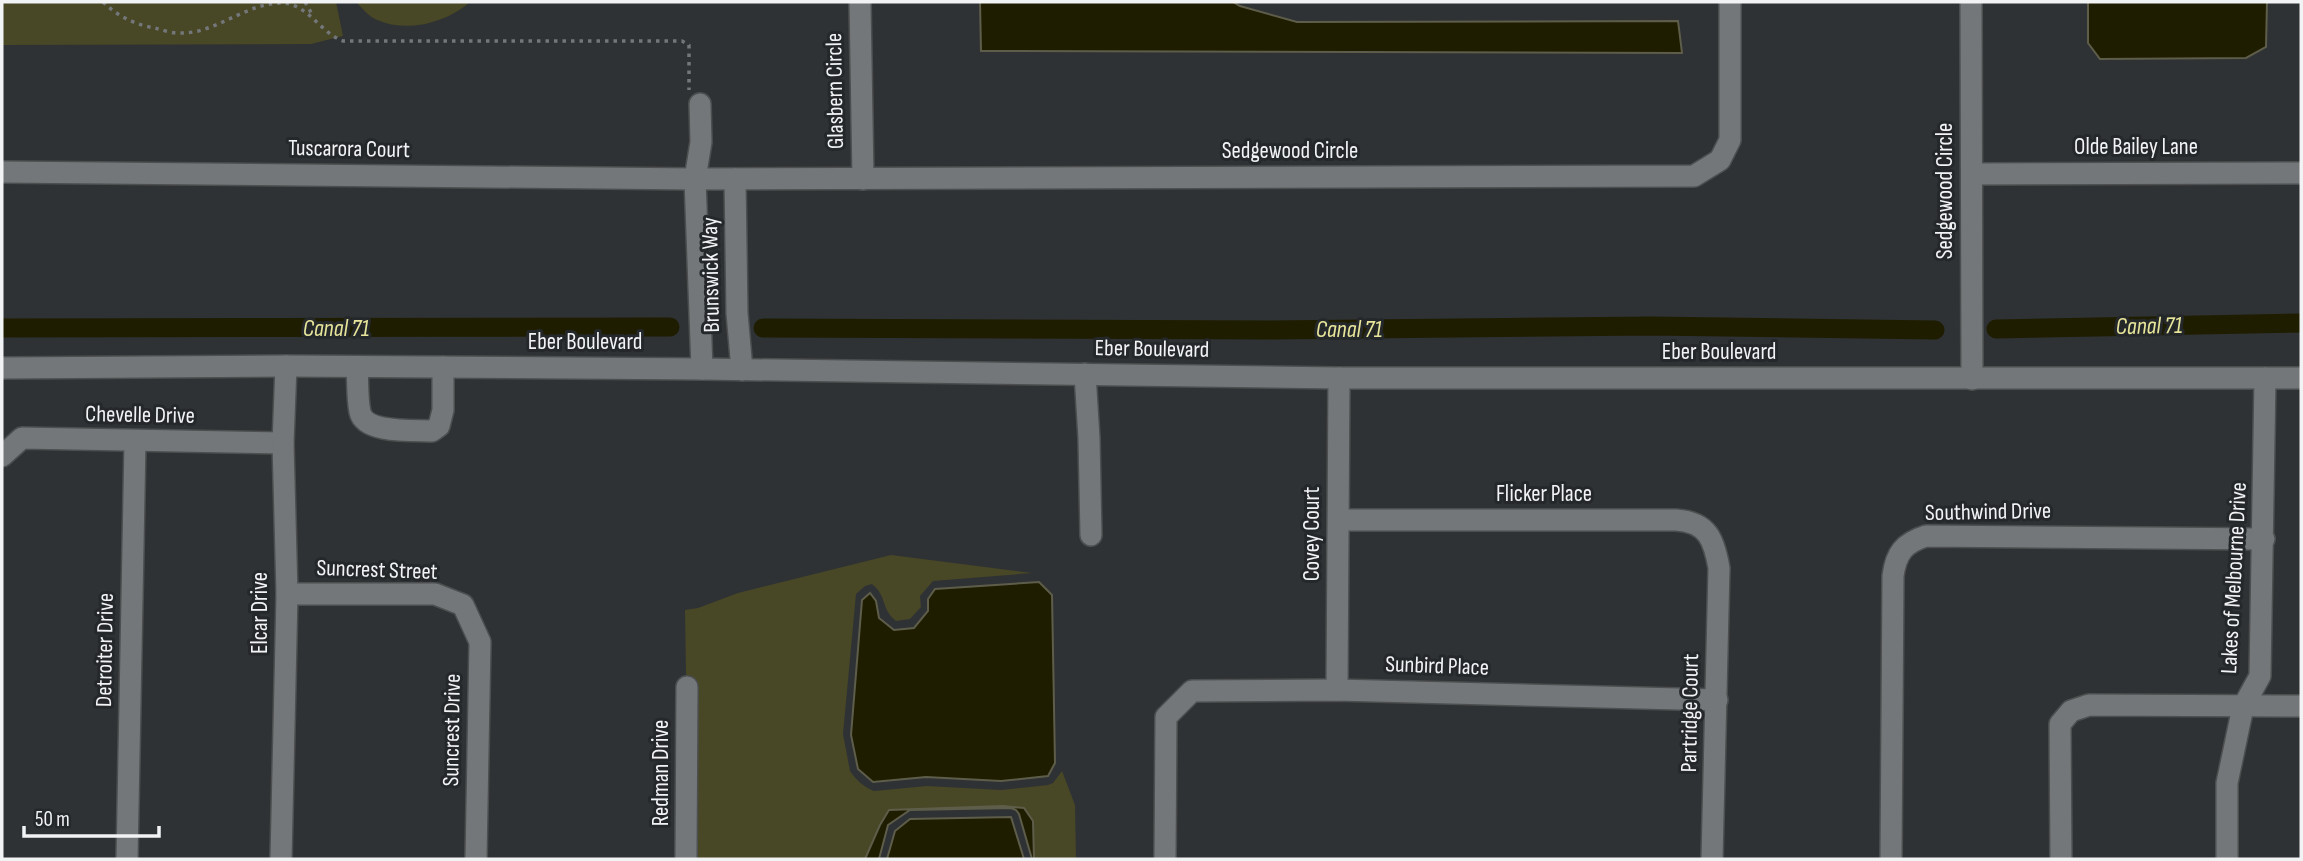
<svg xmlns="http://www.w3.org/2000/svg" width="2303" height="861" font-family="'Sofia Sans Condensed',sans-serif">
<rect width="100%" height="100%" fill="#2f3234"/>
<g fill="#484726">
<path d="M 2,2 L 336,2 L 343,36 L 311,44 L 2,45 Z"/>
<path d="M 356,2 L 470,2 C 446,23 407,33 377,20 C 369,17 362,8 356,2 Z"/>
<path d="M 891,555 L 1032,573 L 933,581 L 920,596 L 921,607 L 910,619 L 896,621 C 880,608 888,597 872,584 L 865,586 L 856,594 L 843,734 L 850,771 C 855,779 865,788 874,791 L 927,786 L 1001,790 L 1048,785 L 1053,783 L 1062,771 L 1075,805 L 1076,859 L 1034,859 L 1033,821 L 1024,808 L 889,810 L 880,825 L 865,859 L 689,859 L 685,610 L 698,608 L 738,593 Z"/>
</g>
<g fill="#1f1d00" stroke="#5e5d4a" stroke-width="2">
<path d="M 980,2 L 1233,2 L 1240,6 L 1297,22 L 1678,21 L 1682,53 L 981,51 Z"/>
<path d="M 2088,2 L 2267,2 L 2266,47 L 2246,58 L 2100,59 L 2088,43 Z"/>
<path d="M 1039,582 L 1052,595 L 1055,763 L 1048,776 L 1001,781 L 926,777 L 873,782 L 858,769 L 851,735 L 862,600 L 870,593 L 876,601 L 879,618 L 894,630 L 914,628 L 928,611 L 928,599 L 935,589 Z"/>
<path d="M 1003,806 L 1024,808 L 1033,821 L 1034,859 L 1032,859 L 1019,814 L 1016,810 L 1011,808 L 910,810 L 888,825 L 879,859 L 865,859 L 880,825 L 889,810 Z"/>
<path d="M 1011,817 L 1024,859 L 887,859 L 895,831 L 910,819 Z"/>
</g>
<g fill="none" stroke-linecap="round" stroke-linejoin="round">
<g stroke="#1f1d00" stroke-width="19">
<path d="M 2,328 L 670,327"/>
<path d="M 763,328 L 1271,330 L 1651,326 L 1935,330"/>
<path d="M 1996,329 L 2301,323"/>
</g>
<defs>
<g id="minor">
<path d="M 860,2 L 863,179"/>
<path d="M 1971,2 L 1972,379"/>
<path d="M 700,104 L 701,142 L 695,179 L 702,369"/>
<path d="M 2,172 L 695,179 L 1694,176 L 1720,160 L 1730,140 L 1730,2"/>
<path d="M 1972,174 L 2301,173"/>
<path d="M 735,179 L 737,313 L 742,370"/>
<path d="M 357,367 C 358,381 357,398 360,412 C 365,434 414,430 432,431 L 439,426 L 443,410 L 443,367"/>
<path d="M 2,368 L 286,366 L 702,369 L 1339,378 L 2301,378"/>
<path d="M 1085,374 L 1089,438 L 1091,535"/>
<path d="M 2,456 L 22,438 L 283,443"/>
<path d="M 1339,520 L 1676,520 C 1708,522 1714,540 1719,568 L 1712,859"/>
<path d="M 287,594 L 435,594 L 463,605 L 480,642 L 476,859"/>
<path d="M 1337,690 L 1339,378"/>
<path d="M 127,859 L 135,442"/>
<path d="M 281,859 L 287,594 L 283,443 L 286,366"/>
<path d="M 686,859 L 687,687"/>
<path d="M 1165,859 L 1166,717 L 1192,691 L 1337,690 L 1717,700"/>
<path d="M 1891,859 L 1893,576 C 1896,553 1904,543 1926,536 L 2264,539"/>
<path d="M 2061,859 L 2060,724 L 2071,711 L 2089,705 L 2301,706"/>
<path d="M 2227,859 L 2227,783 L 2243,707 L 2260,676 L 2265,378"/>
</g>
</defs>
<use href="#minor" stroke="#4c4e4f" stroke-width="24"/>
<g stroke="#747779" stroke-width="3.5" stroke-dasharray="3.5 5" stroke-linecap="butt">
<path d="M 103,2 C 117,16 136,25 155,28 C 163,30 173,34 182,33 C 216,33 245,4 280,3 C 307,2 320,33 343,41 L 682,41 L 689,45 L 689,90"/>
<path d="M 305,2 L 313,16"/>
</g>
<use href="#minor" stroke="#737779" stroke-width="21"/>
</g>
<g text-anchor="middle" dominant-baseline="central" stroke-width="6" stroke-linejoin="round" paint-order="stroke">
<g font-size="23" fill="#f2f3f5" stroke="#25282a">
<text transform="translate(835 91) rotate(-91)">Glasbern Circle</text>
<text x="2136" y="147">Olde Bailey Lane</text>
<text transform="translate(349 149) rotate(1)">Tuscarora Court</text>
<text x="1290" y="151">Sedgewood Circle</text>
<text transform="translate(1945 191) rotate(-90)">Sedgewood Circle</text>
<text transform="translate(711 275) rotate(-91)">Brunswick Way</text>
<text x="585" y="342">Eber Boulevard</text>
<text transform="translate(1152 349) rotate(1)">Eber Boulevard</text>
<text x="1719" y="352">Eber Boulevard</text>
<text transform="translate(140 415) rotate(1)">Chevelle Drive</text>
<text x="1544" y="494">Flicker Place</text>
<text transform="translate(1988 512) rotate(-1)">Southwind Drive</text>
<text transform="translate(1312 534) rotate(-90)">Covey Court</text>
<text transform="translate(377 570) rotate(2)">Suncrest Street</text>
<text transform="translate(2234 578) rotate(-87)">Lakes of Melbourne Drive</text>
<text transform="translate(260 613) rotate(-90)">Elcar Drive</text>
<text transform="translate(105 650) rotate(-89)">Detroiter Drive</text>
<text transform="translate(1437 666) rotate(2)">Sunbird Place</text>
<text transform="translate(1690 713) rotate(-89)">Partridge Court</text>
<text transform="translate(452 730) rotate(-89)">Suncrest Drive</text>
<text transform="translate(661 773) rotate(-90)">Redman Drive</text>
</g>
<g font-size="24" font-style="italic" fill="#e8e69b" stroke="#25282a">
<text transform="translate(2149 326) rotate(-1)">Canal 71</text>
<text x="336" y="328">Canal 71</text>
<text x="1349" y="329">Canal 71</text>
</g>
</g>
<rect width="2303" height="861" fill="none" stroke="#f2f3f5" stroke-width="7"/>
<path d="M24 826v10h135v-10" fill="none" stroke="#f2f3f5" stroke-width="3.5"/>
<text x="35" y="826" font-size="21" fill="#f2f3f5" stroke="#25282a" stroke-width="5" paint-order="stroke">50 m</text>
</svg>
